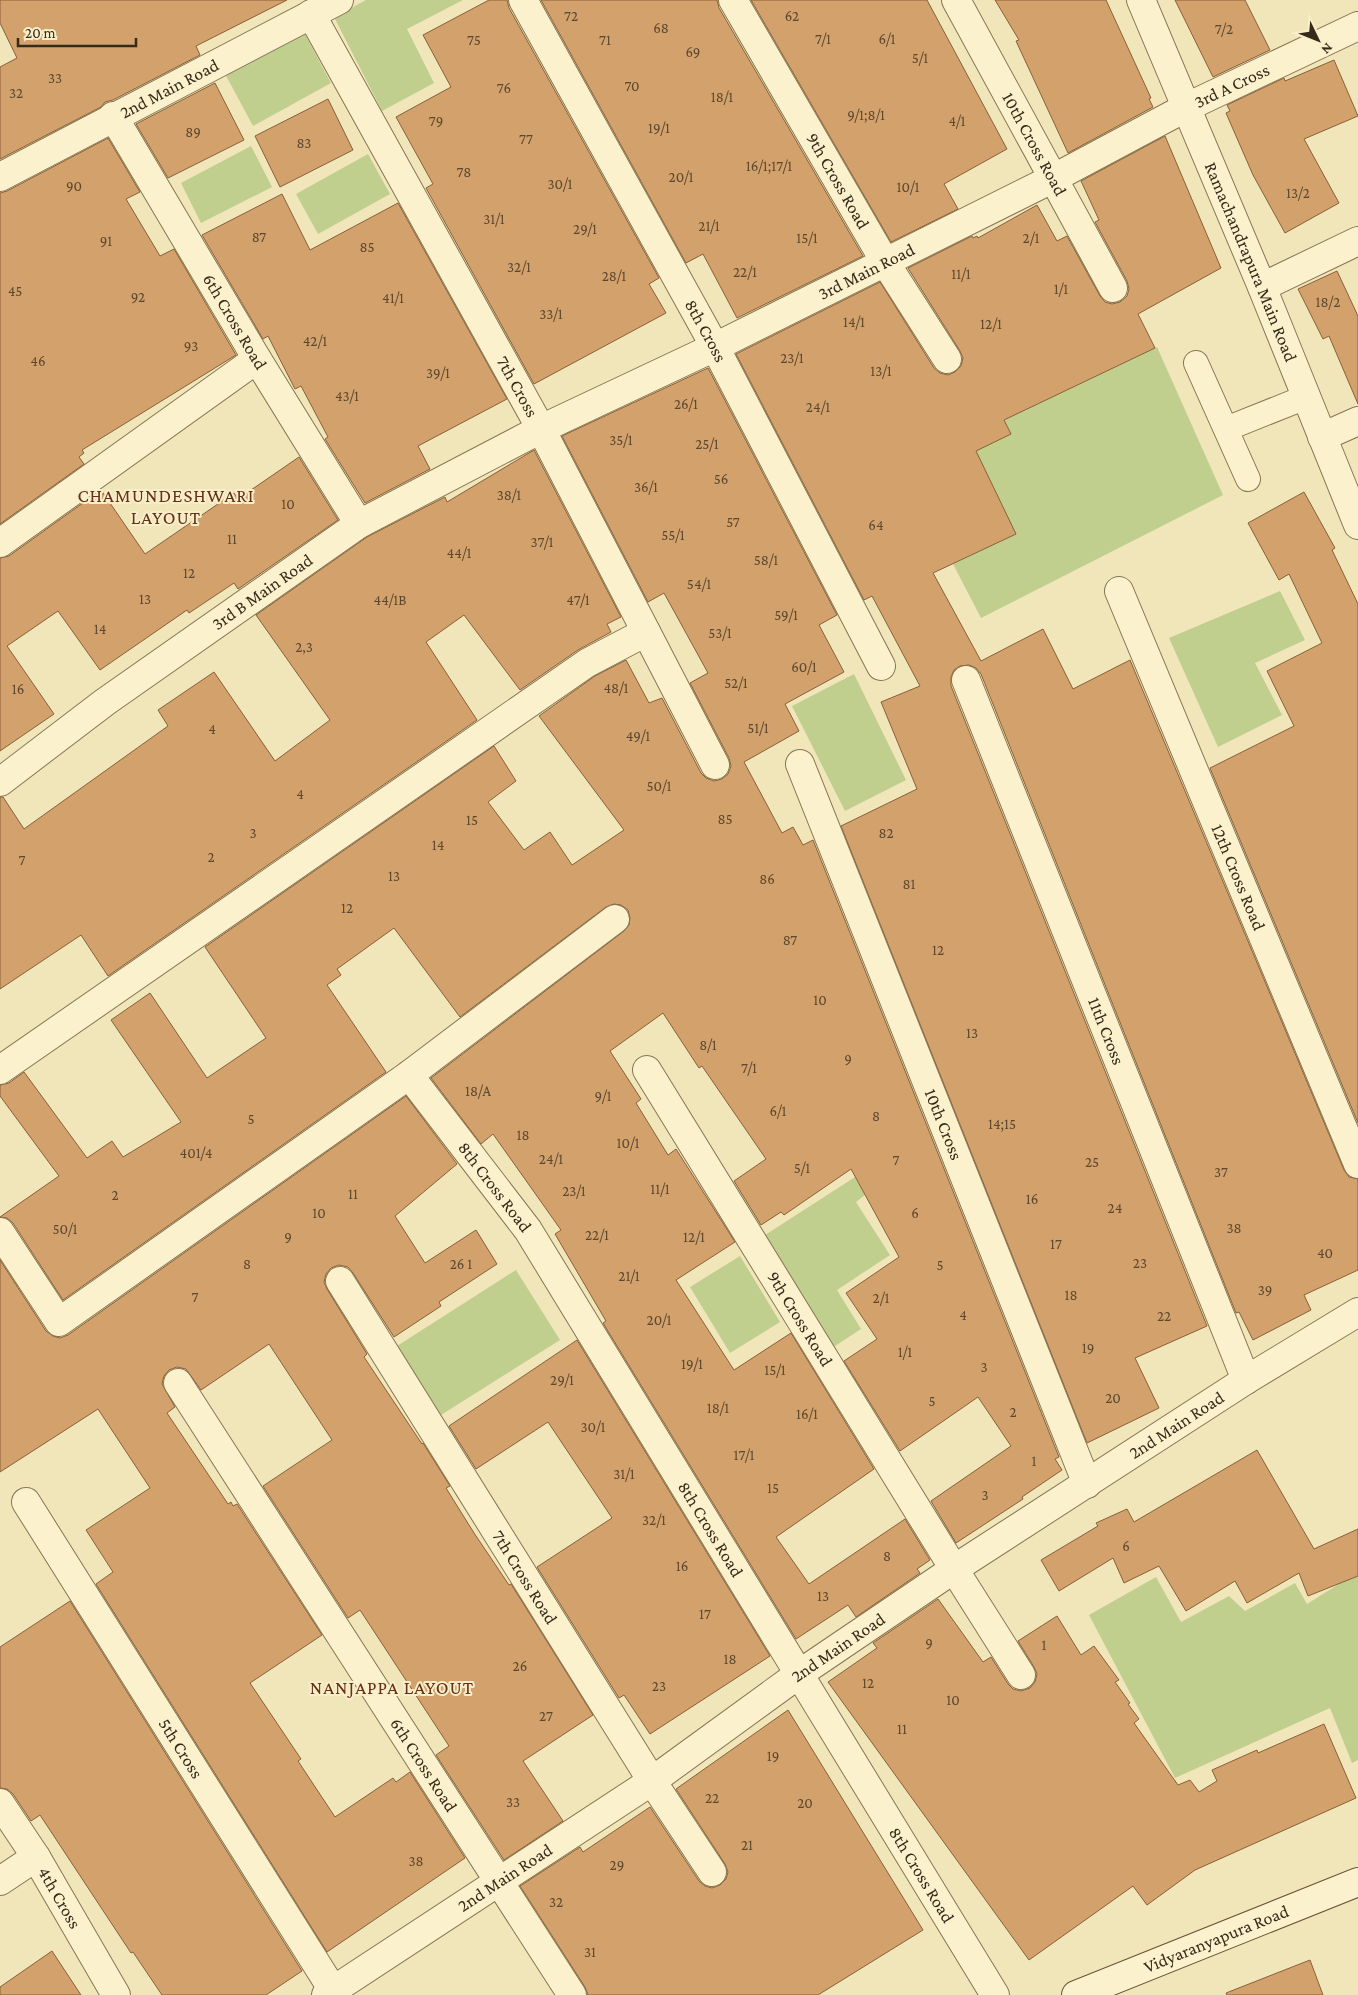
<svg xmlns="http://www.w3.org/2000/svg" width="1358" height="1995" font-family="'Crimson Pro',serif">
<rect width="100%" height="100%" fill="#f1e6ba"/>
<g fill="#c0cf8e">
<path d="M 366,0 L 463,0 L 407,29 L 434,83 L 382,111 L 334,17 Z"/>
<path d="M 301,27 L 331,83 L 253,126 L 223,70 Z"/>
<path d="M 251,146 L 272,187 L 201,223 L 181,183 Z"/>
<path d="M 368,154 L 390,194 L 318,234 L 296,194 Z"/>
<path d="M 1157,347 L 1223,495 L 981,618 L 953,564 L 1015,534 L 976,451 L 1010,434 L 1004,420 Z"/>
<path d="M 1280,591 L 1305,640 L 1255,663 L 1282,715 L 1218,747 L 1169,638 Z"/>
<path d="M 854,674 L 906,780 L 845,811 L 792,706 Z"/>
<path d="M 855,1177 L 866,1194 L 856,1202 L 890,1255 L 837,1290 L 861,1329 L 829,1350 L 759,1239 Z"/>
<path d="M 740,1256 L 780,1322 L 730,1353 L 690,1287 Z"/>
<path d="M 516,1270 L 560,1340 L 441,1415 L 397,1346 Z"/>
<path d="M 1358,1572 L 1358,1760 L 1352,1763 L 1330,1708 L 1175,1778 L 1089,1615 L 1156,1577 L 1181,1622 L 1229,1596 L 1245,1611 L 1295,1583 L 1307,1604 Z"/>
</g>
<g fill="#d2a16c" stroke="#896037">
<path d="M 0,0 L 287,0 L 196,46 L 200,55 L 113,100 L 105,102 L 101,107 L 0,159 L 0,67 L 17,58 L 0,23 Z"/>
<path d="M 489,0 L 507,0 L 509,8 L 659,278 L 649,284 L 666,313 L 534,384 L 426,188 L 433,184 L 396,117 L 451,87 L 423,35 Z"/>
<path d="M 541,0 L 717,0 L 719,8 L 863,256 L 737,318 L 703,254 L 686,263 Z"/>
<path d="M 751,0 L 927,0 L 1007,149 L 944,184 L 958,209 L 891,242 Z"/>
<path d="M 995,0 L 1106,0 L 1151,98 L 1149,99 L 1153,107 L 1068,153 L 1016,41 L 1019,40 Z"/>
<path d="M 1175,0 L 1245,0 L 1270,50 L 1213,77 Z"/>
<path d="M 1334,60 L 1358,116 L 1304,139 L 1339,203 L 1285,233 L 1253,175 L 1226,113 L 1230,111 L 1227,105 L 1284,78 L 1285,81 Z"/>
<path d="M 215,83 L 244,140 L 168,178 L 136,124 Z"/>
<path d="M 328,99 L 353,150 L 280,187 L 255,136 Z"/>
<path d="M 1165,136 L 1221,268 L 1138,314 L 1155,348 L 1004,420 L 1011,434 L 976,451 L 1016,534 L 933,573 L 981,661 L 1043,629 L 1073,689 L 1130,660 L 1344,1170 L 1349,1177 L 1358,1179 L 1358,1270 L 1304,1295 L 1311,1310 L 1253,1340 L 1239,1312 L 1236,1313 L 981,674 L 976,668 L 969,665 L 960,666 L 954,670 L 951,677 L 951,686 L 1207,1326 L 1135,1358 L 1159,1408 L 1087,1443 L 841,826 L 917,789 L 881,702 L 920,686 L 872,596 L 864,600 L 736,354 L 880,282 L 934,368 L 940,373 L 948,375 L 955,372 L 961,366 L 963,358 L 960,351 L 908,268 L 972,236 L 973,238 L 977,236 L 978,238 L 1037,205 L 1057,241 L 1067,236 L 1100,296 L 1105,302 L 1112,304 L 1120,302 L 1127,296 L 1129,289 L 1127,281 L 1095,222 L 1099,220 L 1081,181 Z"/>
<path d="M 108,138 L 140,192 L 126,199 L 160,256 L 174,249 L 236,355 L 82,450 L 84,453 L 79,457 L 84,464 L 0,524 L 0,193 L 7,191 Z"/>
<path d="M 282,194 L 310,250 L 398,203 L 507,399 L 418,446 L 430,469 L 365,503 L 325,439 L 328,437 L 301,386 L 295,389 L 268,336 L 263,339 L 202,235 Z"/>
<path d="M 1337,271 L 1358,316 L 1358,404 L 1329,336 L 1323,339 L 1298,289 Z"/>
<path d="M 708,368 L 837,615 L 819,625 L 844,672 L 785,704 L 799,731 L 744,762 L 782,833 L 793,827 L 803,845 L 813,840 L 1059,1457 L 1055,1459 L 1062,1470 L 1022,1497 L 1023,1499 L 956,1543 L 931,1501 L 1011,1446 L 978,1397 L 900,1451 L 844,1361 L 877,1339 L 846,1293 L 899,1257 L 851,1169 L 784,1215 L 781,1212 L 761,1225 L 734,1181 L 766,1159 L 702,1066 L 699,1068 L 663,1013 L 610,1051 L 641,1099 L 636,1103 L 668,1155 L 676,1149 L 735,1242 L 676,1280 L 734,1370 L 791,1333 L 874,1469 L 776,1537 L 809,1584 L 905,1519 L 930,1560 L 917,1569 L 920,1573 L 856,1617 L 848,1605 L 796,1639 L 603,1323 L 606,1321 L 555,1234 L 561,1230 L 493,1134 L 481,1144 L 431,1078 L 624,931 L 629,925 L 630,918 L 628,910 L 621,905 L 614,904 L 606,907 L 460,1017 L 394,928 L 337,969 L 341,975 L 327,985 L 386,1072 L 63,1300 L 13,1223 L 7,1218 L 0,1217 L 59,1176 L 0,1096 L 0,1085 L 9,1083 L 24,1072 L 87,1158 L 112,1141 L 123,1157 L 181,1122 L 111,1020 L 150,993 L 207,1078 L 266,1038 L 205,947 L 494,746 L 516,781 L 488,802 L 524,850 L 550,832 L 572,865 L 624,830 L 539,716 L 595,676 L 626,660 L 649,703 L 662,698 L 701,773 L 706,778 L 714,781 L 722,779 L 728,774 L 731,766 L 729,758 L 690,683 L 708,673 L 664,593 L 648,602 L 562,436 Z"/>
<path d="M 534,450 L 621,617 L 607,624 L 611,632 L 578,650 L 520,690 L 464,615 L 426,642 L 477,720 L 108,976 L 81,935 L 0,989 L 0,797 L 3,797 L 24,829 L 168,726 L 158,710 L 214,672 L 275,761 L 330,720 L 256,615 L 367,537 L 445,497 L 447,502 Z"/>
<path d="M 299,457 L 338,520 L 238,589 L 234,583 L 189,613 L 187,610 L 100,670 L 58,611 L 7,646 L 54,714 L 0,751 L 0,558 L 9,556 L 101,490 L 145,554 L 234,493 L 238,499 Z"/>
<path d="M 1304,492 L 1335,548 L 1332,550 L 1358,604 L 1358,1123 L 1210,768 L 1294,726 L 1267,671 L 1322,643 L 1289,574 L 1279,580 L 1248,523 Z"/>
<path d="M 406,1096 L 457,1164 L 395,1216 L 425,1263 L 476,1230 L 497,1264 L 439,1302 L 441,1306 L 394,1337 L 353,1273 L 348,1267 L 339,1265 L 331,1268 L 326,1274 L 324,1282 L 327,1289 L 367,1354 L 364,1357 L 422,1444 L 423,1443 L 450,1486 L 446,1488 L 474,1533 L 509,1585 L 511,1584 L 593,1715 L 523,1761 L 563,1821 L 504,1860 L 436,1755 L 449,1746 L 360,1610 L 348,1618 L 263,1486 L 332,1440 L 269,1344 L 201,1390 L 186,1369 L 177,1367 L 169,1370 L 164,1376 L 162,1384 L 175,1407 L 167,1413 L 228,1504 L 231,1502 L 233,1506 L 237,1504 L 322,1635 L 250,1683 L 301,1759 L 298,1761 L 335,1817 L 393,1778 L 396,1782 L 410,1772 L 465,1858 L 327,1952 L 96,1584 L 113,1572 L 86,1530 L 150,1488 L 98,1409 L 0,1472 L 0,1260 L 46,1331 L 53,1336 L 60,1338 L 68,1335 Z"/>
<path d="M 577,1340 L 770,1656 L 650,1734 L 624,1695 L 619,1698 L 537,1567 L 612,1518 L 548,1422 L 476,1469 L 449,1426 Z"/>
<path d="M 1257,1450 L 1314,1549 L 1358,1529 L 1358,1576 L 1308,1596 L 1299,1573 L 1247,1603 L 1235,1581 L 1186,1611 L 1159,1566 L 1124,1583 L 1113,1558 L 1059,1591 L 1041,1560 L 1098,1526 L 1096,1523 L 1127,1509 L 1134,1522 Z"/>
<path d="M 938,1599 L 983,1662 L 991,1657 L 1008,1684 L 1013,1689 L 1021,1691 L 1030,1688 L 1035,1682 L 1037,1674 L 1034,1667 L 1018,1641 L 1057,1616 L 1081,1655 L 1094,1646 L 1119,1680 L 1115,1682 L 1130,1703 L 1128,1704 L 1139,1719 L 1134,1723 L 1178,1785 L 1190,1780 L 1199,1792 L 1217,1781 L 1212,1770 L 1257,1750 L 1258,1753 L 1324,1724 L 1356,1798 L 1195,1870 L 1147,1905 L 1133,1886 L 1029,1960 L 828,1682 L 877,1648 L 873,1643 Z"/>
<path d="M 70,1601 L 302,1971 L 266,1995 L 162,1995 L 133,1952 L 131,1953 L 40,1815 L 31,1821 L 13,1794 L 7,1789 L 0,1788 L 0,1647 Z"/>
<path d="M 788,1710 L 923,1930 L 818,1995 L 588,1995 L 585,1987 L 520,1886 L 580,1847 L 583,1852 L 650,1807 L 699,1881 L 705,1886 L 712,1888 L 720,1885 L 726,1879 L 728,1872 L 725,1864 L 676,1789 Z"/>
<path d="M 52,1951 L 81,1995 L 0,1995 L 0,1987 Z"/>
<path d="M 1310,1960 L 1323,1995 L 1227,1995 L 1226,1993 Z"/>
</g>
<g fill="none" stroke-linecap="round" stroke-linejoin="round">
<defs>
<g id="service">
<path d="M 1196,363 L 1248,479"/>
<path d="M 1226,429 L 1306,397"/>
</g>
<g id="minor">
<path id="s1" d="M 523,0 L 715,347 L 881,666"/>
<path id="s2" d="M 733,0 L 885,262 L 947,359"/>
<path id="s3" d="M 956,0 L 1113,288"/>
<path id="s4" d="M 311,14 L 541,429 L 715,765"/>
<path id="s5" d="M 113,116 L 257,359 L 359,524"/>
<path id="s6" d="M 0,177 L 339,0"/>
<path d="M 1262,287 L 1358,241"/>
<path d="M 1322,437 L 1358,421"/>
<path d="M 0,543 L 257,359"/>
<path id="s7" d="M 1119,591 L 1358,1164"/>
<path id="s8" d="M 966,680 L 1246,1380"/>
<path id="s9" d="M 800,764 L 1087,1484"/>
<path id="s10" d="M 0,782 L 105,702 L 359,524 L 541,429 L 715,347 L 1054,178 L 1187,107 L 1358,26"/>
<path d="M 0,1070 L 587,663 L 646,632"/>
<path id="s11" d="M 647,1070 L 954,1569 L 1021,1675"/>
<path id="s12" d="M 409,1075 L 528,1230 L 995,1995"/>
<path d="M 0,1232 L 59,1322 L 409,1075 L 615,919"/>
<path id="s13" d="M 340,1281 L 652,1781 L 712,1872"/>
<path id="s14" d="M 178,1383 L 572,1995"/>
<path id="s15" d="M 26,1502 L 336,1995"/>
<path id="s16" d="M 0,1803 L 36,1857 L 116,1995"/>
<path d="M 0,1881 L 36,1857"/>
<path id="s17" d="M 326,1995 L 652,1781 L 799,1674 L 954,1569 L 1246,1380 L 1358,1312"/>
</g>
<g id="tertiary">
<path id="s18" d="M 1141,0 L 1262,287 L 1358,525"/>
</g>
<g id="secondary">
<path id="s19" d="M 1076,1995 L 1358,1882"/>
</g>
</defs>
<use href="#service" stroke="#887553" stroke-width="26"/>
<use href="#minor" stroke="#887553" stroke-width="30"/>
<use href="#tertiary" stroke="#887553" stroke-width="30"/>
<use href="#secondary" stroke="#6a5637" stroke-width="30"/>
<use href="#service" stroke="#fbf2cd" stroke-width="24"/>
<use href="#minor" stroke="#fbf2cd" stroke-width="28"/>
<use href="#tertiary" stroke="#fbf2cd" stroke-width="28"/>
<use href="#secondary" stroke="#fbf2cd" stroke-width="28"/>
</g>
<g text-anchor="middle" dominant-baseline="central" stroke-width="4" stroke-linejoin="round" paint-order="stroke">
<g font-size="15" fill="#5d482e">
<text x="571" y="16">72</text>
<text x="792" y="16">62</text>
<text x="661" y="28">68</text>
<text x="1224" y="29">7/2</text>
<text x="823" y="39">7/1</text>
<text x="887" y="39">6/1</text>
<text x="474" y="40">75</text>
<text x="605" y="40">71</text>
<text x="693" y="52">69</text>
<text x="920" y="58">5/1</text>
<text x="55" y="78">33</text>
<text x="632" y="86">70</text>
<text x="504" y="88">76</text>
<text x="16" y="93">32</text>
<text x="722" y="97">18/1</text>
<text x="866" y="115">9/1;8/1</text>
<text x="436" y="121">79</text>
<text x="957" y="121">4/1</text>
<text x="659" y="128">19/1</text>
<text x="193" y="132">89</text>
<text x="526" y="139">77</text>
<text x="304" y="143">83</text>
<text x="769" y="166">16/1;17/1</text>
<text x="464" y="172">78</text>
<text x="681" y="177">20/1</text>
<text x="560" y="184">30/1</text>
<text x="74" y="186">90</text>
<text x="908" y="187">10/1</text>
<text x="1298" y="193">13/2</text>
<text x="494" y="219">31/1</text>
<text x="709" y="226">21/1</text>
<text x="585" y="229">29/1</text>
<text x="259" y="237">87</text>
<text x="807" y="238">15/1</text>
<text x="1031" y="238">2/1</text>
<text x="106" y="241">91</text>
<text x="367" y="247">85</text>
<text x="519" y="267">32/1</text>
<text x="745" y="272">22/1</text>
<text x="961" y="274">11/1</text>
<text x="614" y="276">28/1</text>
<text x="1061" y="289">1/1</text>
<text x="15" y="291">45</text>
<text x="138" y="297">92</text>
<text x="393" y="298">41/1</text>
<text x="1328" y="302">18/2</text>
<text x="551" y="314">33/1</text>
<text x="854" y="322">14/1</text>
<text x="991" y="324">12/1</text>
<text x="315" y="341">42/1</text>
<text x="191" y="346">93</text>
<text x="792" y="358">23/1</text>
<text x="38" y="361">46</text>
<text x="881" y="371">13/1</text>
<text x="438" y="373">39/1</text>
<text x="347" y="396">43/1</text>
<text x="686" y="404">26/1</text>
<text x="818" y="407">24/1</text>
<text x="621" y="440">35/1</text>
<text x="707" y="444">25/1</text>
<text x="721" y="479">56</text>
<text x="646" y="487">36/1</text>
<text x="509" y="495">38/1</text>
<text x="288" y="504">10</text>
<text x="733" y="522">57</text>
<text x="876" y="525">64</text>
<text x="673" y="535">55/1</text>
<text x="232" y="539">11</text>
<text x="542" y="542">37/1</text>
<text x="459" y="553">44/1</text>
<text x="766" y="560">58/1</text>
<text x="189" y="573">12</text>
<text x="699" y="584">54/1</text>
<text x="145" y="599">13</text>
<text x="390" y="600">44/1B</text>
<text x="578" y="600">47/1</text>
<text x="786" y="615">59/1</text>
<text x="100" y="629">14</text>
<text x="720" y="633">53/1</text>
<text x="304" y="647">2,3</text>
<text x="804" y="667">60/1</text>
<text x="736" y="683">52/1</text>
<text x="616" y="688">48/1</text>
<text x="18" y="689">16</text>
<text x="758" y="728">51/1</text>
<text x="212" y="729">4</text>
<text x="638" y="736">49/1</text>
<text x="659" y="786">50/1</text>
<text x="300" y="794">4</text>
<text x="725" y="819">85</text>
<text x="472" y="820">15</text>
<text x="253" y="833">3</text>
<text x="886" y="833">82</text>
<text x="438" y="845">14</text>
<text x="211" y="857">2</text>
<text x="22" y="860">7</text>
<text x="394" y="876">13</text>
<text x="767" y="879">86</text>
<text x="909" y="884">81</text>
<text x="347" y="908">12</text>
<text x="790" y="940">87</text>
<text x="938" y="950">12</text>
<text x="820" y="1000">10</text>
<text x="972" y="1033">13</text>
<text x="708" y="1045">8/1</text>
<text x="848" y="1059">9</text>
<text x="749" y="1068">7/1</text>
<text x="478" y="1091">18/A</text>
<text x="603" y="1096">9/1</text>
<text x="778" y="1111">6/1</text>
<text x="876" y="1116">8</text>
<text x="251" y="1119">5</text>
<text x="1002" y="1124">14;15</text>
<text x="523" y="1135">18</text>
<text x="628" y="1143">10/1</text>
<text x="196" y="1153">401/4</text>
<text x="551" y="1159">24/1</text>
<text x="896" y="1160">7</text>
<text x="1092" y="1162">25</text>
<text x="802" y="1168">5/1</text>
<text x="1221" y="1172">37</text>
<text x="660" y="1189">11/1</text>
<text x="574" y="1191">23/1</text>
<text x="353" y="1194">11</text>
<text x="115" y="1195">2</text>
<text x="1032" y="1199">16</text>
<text x="1115" y="1208">24</text>
<text x="319" y="1213">10</text>
<text x="915" y="1213">6</text>
<text x="1234" y="1228">38</text>
<text x="65" y="1229">50/1</text>
<text x="597" y="1235">22/1</text>
<text x="288" y="1237">9</text>
<text x="694" y="1237">12/1</text>
<text x="1056" y="1244">17</text>
<text x="1325" y="1253">40</text>
<text x="1140" y="1263">23</text>
<text x="247" y="1264">8</text>
<text x="461" y="1264">26 1</text>
<text x="940" y="1265">5</text>
<text x="629" y="1276">21/1</text>
<text x="1265" y="1290">39</text>
<text x="1071" y="1295">18</text>
<text x="195" y="1297">7</text>
<text x="881" y="1298">2/1</text>
<text x="963" y="1315">4</text>
<text x="1164" y="1316">22</text>
<text x="659" y="1320">20/1</text>
<text x="1088" y="1348">19</text>
<text x="905" y="1352">1/1</text>
<text x="692" y="1364">19/1</text>
<text x="984" y="1367">3</text>
<text x="775" y="1370">15/1</text>
<text x="562" y="1380">29/1</text>
<text x="1113" y="1398">20</text>
<text x="932" y="1401">5</text>
<text x="718" y="1408">18/1</text>
<text x="1013" y="1412">2</text>
<text x="807" y="1414">16/1</text>
<text x="593" y="1427">30/1</text>
<text x="744" y="1455">17/1</text>
<text x="1034" y="1461">1</text>
<text x="624" y="1474">31/1</text>
<text x="773" y="1488">15</text>
<text x="985" y="1495">3</text>
<text x="654" y="1520">32/1</text>
<text x="1126" y="1546">6</text>
<text x="887" y="1556">8</text>
<text x="682" y="1566">16</text>
<text x="823" y="1596">13</text>
<text x="705" y="1614">17</text>
<text x="929" y="1643">9</text>
<text x="1044" y="1645">1</text>
<text x="730" y="1659">18</text>
<text x="520" y="1666">26</text>
<text x="868" y="1683">12</text>
<text x="659" y="1686">23</text>
<text x="953" y="1700">10</text>
<text x="546" y="1716">27</text>
<text x="902" y="1729">11</text>
<text x="773" y="1756">19</text>
<text x="712" y="1798">22</text>
<text x="513" y="1802">33</text>
<text x="805" y="1803">20</text>
<text x="747" y="1845">21</text>
<text x="416" y="1861">38</text>
<text x="617" y="1865">29</text>
<text x="556" y="1902">32</text>
<text x="590" y="1952">31</text>
</g>
<g font-size="18" fill="#362a19" stroke="#f8efca">
<text stroke="none"><textPath href="#s10" startOffset="1419">3rd A Cross</textPath></text>
<text stroke="none"><textPath href="#s6" startOffset="191">2nd Main Road</textPath></text>
<text stroke="none"><textPath href="#s3" startOffset="164">10th Cross Road</textPath></text>
<text stroke="none"><textPath href="#s2" startOffset="209">9th Cross Road</textPath></text>
<text stroke="none"><textPath href="#s18" startOffset="284">Ramachandrapura Main Road</textPath></text>
<text stroke="none"><textPath href="#s10" startOffset="1009">3rd Main Road</textPath></text>
<text stroke="none"><textPath href="#s5" startOffset="239">6th Cross Road</textPath></text>
<text stroke="none"><textPath href="#s1" startOffset="378">8th Cross</textPath></text>
<text stroke="none"><textPath href="#s4" startOffset="426">7th Cross</textPath></text>
<text stroke="none"><textPath href="#s10" startOffset="324">3rd B Main Road</textPath></text>
<text stroke="none"><textPath href="#s7" startOffset="310">12th Cross Road</textPath></text>
<text stroke="none"><textPath href="#s8" startOffset="378">11th Cross</textPath></text>
<text stroke="none"><textPath href="#s9" startOffset="388">10th Cross</textPath></text>
<text stroke="none"><textPath href="#s12" startOffset="141">8th Cross Road</textPath></text>
<text stroke="none"><textPath href="#s11" startOffset="292">9th Cross Road</textPath></text>
<text stroke="none"><textPath href="#s17" startOffset="1024">2nd Main Road</textPath></text>
<text stroke="none"><textPath href="#s12" startOffset="546">8th Cross Road</textPath></text>
<text stroke="none"><textPath href="#s13" startOffset="349">7th Cross Road</textPath></text>
<text stroke="none"><textPath href="#s17" startOffset="619">2nd Main Road</textPath></text>
<text stroke="none"><textPath href="#s15" startOffset="291">5th Cross</textPath></text>
<text stroke="none"><textPath href="#s14" startOffset="454">6th Cross Road</textPath></text>
<text stroke="none"><textPath href="#s12" startOffset="951">8th Cross Road</textPath></text>
<text stroke="none"><textPath href="#s17" startOffset="214">2nd Main Road</textPath></text>
<text stroke="none"><textPath href="#s16" startOffset="112">4th Cross</textPath></text>
<text stroke="none"><textPath href="#s19" startOffset="151">Vidyaranyapura Road</textPath></text>
</g>
<g font-size="19" letter-spacing="1" fill="#662f16" stroke="#f8efca">
<text x="166" y="495">CHAMUNDESHWARI<tspan x="166" dy="22">LAYOUT</tspan></text>
<text x="392" y="1687">NANJAPPA LAYOUT</text>
</g>
</g>
<g transform="translate(1318 40) rotate(133)" stroke="#f8efca" stroke-width="4" paint-order="stroke">
<path d="M0-4L9 19L0 12L-9 19Z" fill="#362a19"/>
<text y="-8" font-size="14" font-weight="bold" text-anchor="middle" fill="#362a19">N</text>
</g>
<path d="M18 38v8h118v-8" fill="none" stroke="#362a19" stroke-width="2.5"/>
<text x="25" y="38" font-size="15" fill="#362a19" stroke="#f8efca" stroke-width="4" paint-order="stroke">20 m</text>
</svg>
